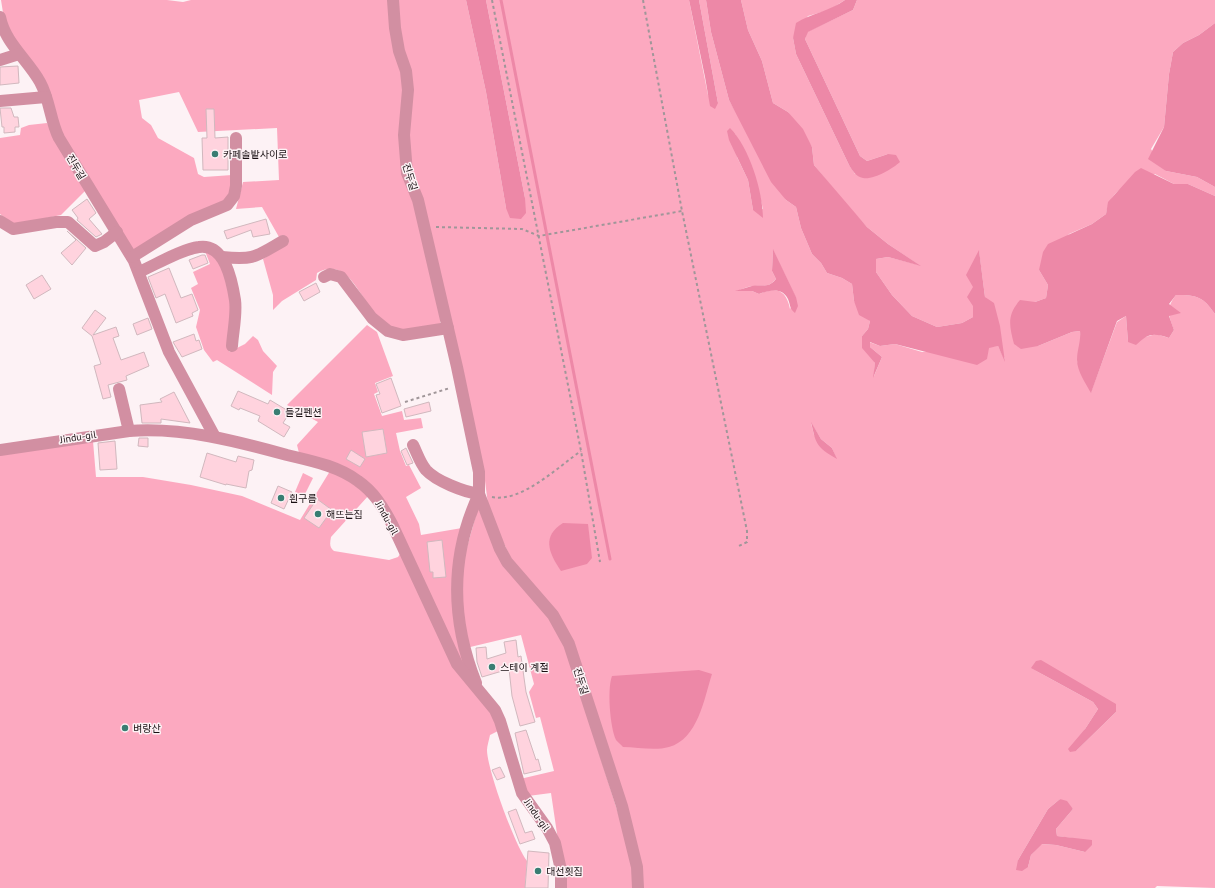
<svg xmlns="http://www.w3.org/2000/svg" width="1215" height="888" font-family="'PT Sans','Noto Sans KR',sans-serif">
<rect width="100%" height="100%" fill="#fdf2f5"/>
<g fill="#fca9c0" fill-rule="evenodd">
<path d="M 1,0 L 167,0 L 183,2 L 191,0 L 390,0 C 391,24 389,47 401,69 L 414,202 L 441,317 L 440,324 C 429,326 415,332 404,331 C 363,330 358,250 317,273 L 316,280 L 282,301 L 273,310 L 273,295 L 263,259 L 289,242 L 283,235 L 279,237 L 262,207 L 236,209 L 243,182 L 279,180 L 277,128 L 198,132 L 179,92 L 139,100 L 142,118 L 151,125 L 158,138 L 194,158 L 198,174 L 204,177 L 232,175 L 230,197 L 141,248 L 131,250 L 69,150 L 4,19 Z"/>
<path d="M 397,0 L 466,0 L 486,92 L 506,208 L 525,198 L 486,0 L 689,0 L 708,95 L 718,103 L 699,0 L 706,0 L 711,32 L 729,100 L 786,200 L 796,207 L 801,228 L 812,254 L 821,263 L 827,273 L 842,278 L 852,284 L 854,301 L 870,321 L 868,329 L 862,336 L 875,363 L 874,376 L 882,357 L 870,347 L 869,342 L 880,346 L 895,344 L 922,352 L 998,346 L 1005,360 L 985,297 L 979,251 L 973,287 L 973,317 L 962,323 L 937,327 L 912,316 L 892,295 L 876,272 L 876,259 L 888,257 L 919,265 L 888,244 L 867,227 L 845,203 L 814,165 L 812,147 L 788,112 L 773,103 L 762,61 L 748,30 L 741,0 L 845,0 L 829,10 L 808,16 L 793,38 L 796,54 L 849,165 L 855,174 L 888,154 L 867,161 L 860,156 L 805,39 L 807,32 L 853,10 L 857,0 L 1215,0 L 1215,23 L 1199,35 L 1183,43 L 1173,52 L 1169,74 L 1164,127 L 1151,149 L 1166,171 L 1197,177 L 1215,187 L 1215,196 L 1188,184 L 1174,184 L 1155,174 C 1132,183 1111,186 1106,214 L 1092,224 L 1069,234 L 1039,270 L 1048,285 L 1046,298 L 1035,302 L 1038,346 L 1072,332 L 1080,331 L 1081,340 L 1077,361 L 1091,392 L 1117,322 L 1126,316 L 1128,342 L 1156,334 L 1169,338 L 1174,330 C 1168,314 1166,308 1176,295 C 1198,295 1203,297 1215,314 L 1215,888 L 1157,886 L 1155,888 L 640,888 L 568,636 L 514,565 L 489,512 L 485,481 L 475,428 L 411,174 ZM 735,134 C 749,157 757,183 763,209 L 753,210 L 748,180 L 737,157 ZM 773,250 L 796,298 L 790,309 C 786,289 776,287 759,294 L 752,291 L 737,291 C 742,289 749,286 754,286 C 764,285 768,288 776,279 L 772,271 ZM 811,423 L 821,439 L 832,448 L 836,458 L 814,435 ZM 1031,668 L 1116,712 L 1076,751 L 1085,729 L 1098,709 L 1093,702 ZM 1060,799 L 1073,809 L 1056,829 L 1057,836 L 1072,838 L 1085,852 L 1056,845 L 1041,844 L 1031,855 L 1028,867 L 1018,860 L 1048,809 Z"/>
<path d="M 47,123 L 86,190 L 61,215 L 18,224 L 12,223 L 0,214 L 0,138 L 20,135 L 21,128 L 29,125 Z"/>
<path d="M 205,251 C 222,256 229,285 231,302 C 234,317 230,336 229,352 L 245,344 L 253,336 L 258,340 L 263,351 L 277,366 L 273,372 L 272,395 L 217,360 L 213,362 L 204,350 L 196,327 L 200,310 L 191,288 L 198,284 L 193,272 L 210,264 Z"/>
<path d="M 367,325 L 377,332 L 393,376 L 375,383 L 378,392 L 374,394 L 382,416 L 402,411 L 404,420 L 421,418 L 423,428 L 396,433 L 400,451 L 406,466 L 409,465 L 421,488 L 406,497 L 419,524 L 421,535 L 462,528 L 458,541 L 467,673 L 381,497 L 299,453 L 297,445 L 318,422 L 287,405 Z"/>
<path d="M 93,441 L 96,477 L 143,477 L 191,485 L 242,496 L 300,520 L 330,471 L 340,475 L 369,495 L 331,537 C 330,543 329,547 334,551 L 389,560 L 398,557 L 400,554 L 500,730 L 490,735 C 489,740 487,746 487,750 C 487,769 515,846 527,861 L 525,888 L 0,888 L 0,455 Z"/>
<path d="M 303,473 L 313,478 L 304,496 L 295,492 Z"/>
<path d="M 478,508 L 497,548 L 561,633 L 631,854 L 635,888 L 565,888 L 551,793 L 528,796 L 520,779 L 554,771 L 540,717 L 536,718 L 529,692 L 534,684 L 521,635 L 466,648 L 460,572 Z"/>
</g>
<g fill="#ed88a7">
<path d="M 466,0 L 486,0 L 525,198 L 526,213 L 521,219 L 510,218 L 506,208 L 486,92 Z"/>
<path d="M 689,0 L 699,0 L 718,103 L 715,109 L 710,106 L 705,77 Z"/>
<path d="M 706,0 L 741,0 L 748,30 L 762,61 L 773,103 L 788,112 L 803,129 L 812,147 L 814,165 L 867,227 L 888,244 L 921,266 L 888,257 L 876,259 L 876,272 L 892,295 L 912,316 L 937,327 L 962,323 L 973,317 L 973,306 L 967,297 L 973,287 L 966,275 L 979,250 L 985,297 L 994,303 L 1000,326 L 1005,362 L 998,346 L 989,348 L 987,359 L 977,365 L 895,344 L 880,346 L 870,342 L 870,347 L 882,357 L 873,378 L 875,363 L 862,348 L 862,336 L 868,329 L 870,321 L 859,315 L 854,301 L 852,284 L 842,278 L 827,273 L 821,263 L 812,254 L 801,228 L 796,207 L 786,200 L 771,182 L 729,100 L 711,32 Z"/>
<path d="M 845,0 L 857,0 L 853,10 L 808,32 L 805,39 L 860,156 L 867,161 L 888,154 L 896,155 L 900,162 C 892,169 874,180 863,178 C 856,177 852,170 849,165 L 796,54 L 793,38 L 796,23 C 812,13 830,11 845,0 Z"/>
<path d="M 1215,23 L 1215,187 L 1197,177 L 1166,171 L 1148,159 L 1164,127 L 1169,74 L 1173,52 L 1183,43 L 1199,35 Z"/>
<path d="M 730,128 C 749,147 763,191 763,218 L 753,210 L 748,180 L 729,140 L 727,131 Z"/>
<path d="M 1141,168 L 1174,184 L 1188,184 L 1215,196 L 1215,314 C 1203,297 1198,295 1176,295 L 1169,304 L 1181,313 L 1169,316 L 1174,330 L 1169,338 C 1153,333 1149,333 1136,345 L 1128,342 L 1126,316 L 1117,321 L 1091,393 C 1086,384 1077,371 1077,360 C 1077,350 1081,342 1080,331 L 1072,332 L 1038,346 L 1021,349 L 1014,344 C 1009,325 1007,315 1020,300 L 1035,302 L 1046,298 L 1048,285 L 1039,270 L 1043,252 L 1048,244 L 1092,224 L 1106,214 L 1108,202 L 1135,172 Z"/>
<path d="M 773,249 L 796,297 L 798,306 L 795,313 C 789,308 791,306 788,299 C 782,287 770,290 759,294 L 752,291 L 735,291 C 741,289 746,288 752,286 C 762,284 768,289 776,279 L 772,271 Z"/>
<path d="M 811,422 L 821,439 L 832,448 L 837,459 C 816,447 816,444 811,422 Z"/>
<path d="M 563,523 L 588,524 L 592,558 L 587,564 L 561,571 C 548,552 542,536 563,523 Z"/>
<path d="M 1041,660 L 1116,704 L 1116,712 L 1076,751 L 1070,752 L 1068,749 L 1085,729 L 1098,709 L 1093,702 L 1031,668 L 1036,661 Z"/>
<path d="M 699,670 L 712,674 C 704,699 698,739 669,747 C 655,751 637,747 623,747 C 621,745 618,742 616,740 C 610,727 607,689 612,676 Z"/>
<path d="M 1060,799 L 1067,801 L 1073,809 L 1056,829 L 1057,836 L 1092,840 L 1092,845 L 1085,852 L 1056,845 L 1042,844 L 1031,855 L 1028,867 L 1022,871 L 1016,870 L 1018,860 L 1048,809 Z"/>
</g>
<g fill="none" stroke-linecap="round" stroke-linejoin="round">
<path stroke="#ed88a7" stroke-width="3" d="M 501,0 L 610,559"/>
</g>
<g fill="#ffd3de" stroke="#d1b8be">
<path d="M 18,66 L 19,83 L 0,85 L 0,67 Z"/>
<path d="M 0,108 L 11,108 L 14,117 L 18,117 L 19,127 L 15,127 L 15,132 L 4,133 L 4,127 L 2,127 Z"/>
<path d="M 206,109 L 214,109 L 215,138 L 228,137 L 228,170 L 203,170 L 202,138 L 207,138 Z"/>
<path d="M 87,199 L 96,213 L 89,219 L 102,234 L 96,237 L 77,220 L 78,218 L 72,210 Z"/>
<path d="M 266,219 L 270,234 L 253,237 L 251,230 L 227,239 L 224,231 Z"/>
<path d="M 67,231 L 86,248 L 72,265 L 61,253 L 76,240 Z"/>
<path d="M 202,255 L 205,255 L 208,263 L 193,269 L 189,260 Z"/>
<path d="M 169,268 L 181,298 L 192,294 L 198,310 L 192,313 L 193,316 L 176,323 L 165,294 L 156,298 L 148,277 Z"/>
<path d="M 42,275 L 51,289 L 34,299 L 26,285 Z"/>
<path d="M 316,283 L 320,292 L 304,301 L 299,292 Z"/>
<path d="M 95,310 L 106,318 L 93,335 L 116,327 L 119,336 L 113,338 L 121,360 L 144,352 L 149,366 L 126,376 L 127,380 L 108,385 L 111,397 L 103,399 L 94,366 L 101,364 L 92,336 L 82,328 Z"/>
<path d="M 148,318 L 152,329 L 137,335 L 133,324 Z"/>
<path d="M 194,334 L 196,341 L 199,340 L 202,349 L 182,357 L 173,342 Z"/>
<path d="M 391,378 L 401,406 L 382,413 L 376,395 L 380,394 L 376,384 Z"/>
<path d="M 238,391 L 268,404 L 270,400 L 290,412 L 283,423 L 290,427 L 284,437 L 258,421 L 260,416 L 240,408 L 239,410 L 231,406 Z"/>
<path d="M 174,392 L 190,423 L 161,419 L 161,423 L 142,423 L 140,405 L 162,402 L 160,399 Z"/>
<path d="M 429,402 L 431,411 L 406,417 L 404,409 Z"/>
<path d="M 383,429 L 387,453 L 366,457 L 362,432 Z"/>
<path d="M 139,438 L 148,438 L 148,447 L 138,446 Z"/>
<path d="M 115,441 L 117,469 L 100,470 L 98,443 Z"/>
<path d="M 406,448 L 413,463 L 407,465 L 401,451 Z"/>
<path d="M 351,450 L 365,459 L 360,467 L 346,459 Z"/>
<path d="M 207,453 L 236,462 L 238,456 L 254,460 L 252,470 L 249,471 L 246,488 L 226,484 L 226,485 L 200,477 Z"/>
<path d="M 278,486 L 292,492 L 284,509 L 271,503 Z"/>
<path d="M 317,499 L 332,510 L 319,528 L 304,518 Z"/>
<path d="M 442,540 L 446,577 L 433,578 L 433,572 L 430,572 L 427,542 Z"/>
<path d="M 516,640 L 518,657 L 521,656 L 526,692 L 535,722 L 520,726 L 512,696 L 509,669 L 482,677 L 477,662 L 476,648 L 486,647 L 487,659 L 506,653 L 504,642 Z"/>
<path d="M 526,730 L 536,760 L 538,759 L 541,770 L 524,774 L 515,733 Z"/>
<path d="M 500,767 L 505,777 L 497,780 L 492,770 Z"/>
<path d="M 516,809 L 525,833 L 532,831 L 535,839 L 520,844 L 508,812 Z"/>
<path d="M 528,851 L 549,853 L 548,888 L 525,888 Z"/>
</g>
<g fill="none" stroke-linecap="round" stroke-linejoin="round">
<g stroke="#a09699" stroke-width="2" stroke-dasharray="3 3" stroke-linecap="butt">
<path d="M 492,0 L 581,451 L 600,562"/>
<path d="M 643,0 L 682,211 L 747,531 L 747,542 L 739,546"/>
<path d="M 436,227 L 522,229 L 539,236 L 682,211"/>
<path d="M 405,402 L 450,388"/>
<path d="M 492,497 C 521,503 558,467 581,451"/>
</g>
<g stroke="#d28fa2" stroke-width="12">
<path d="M 393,0 L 395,28 L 399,51 L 406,71 L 408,90 L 404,135 L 407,173 L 418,200 L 457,367 L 479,472 L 479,494 L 500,549 L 507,562 L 553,615 L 569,644 L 622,806 L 637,867 L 638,888"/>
<path d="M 0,17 C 5,43 28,60 40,82 C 50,100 50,120 59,138 L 134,261 L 169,352 L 215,437"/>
<path d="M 0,60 L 19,54"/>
<path d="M 0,101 L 46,97"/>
<path d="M 0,221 L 13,229 L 56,222 L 68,222 L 95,246 L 104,242 L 117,232"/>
<path d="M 132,257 L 191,220 L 227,205 L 234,196 L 236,186 L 236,138"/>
<path d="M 222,257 C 255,260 255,257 283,241"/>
<path d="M 139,272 C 155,265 182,249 199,247 C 225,243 232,281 235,300 C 237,314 233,331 232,346"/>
<path d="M 324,277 L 330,274 L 341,277 L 372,318 L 388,331 L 403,335 L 448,328"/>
<path d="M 119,389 L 129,431"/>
<path d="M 413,445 C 417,453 420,463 426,470 C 436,481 464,492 479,494 C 450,556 451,620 476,683"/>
<path d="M 0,450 L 129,431 C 183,427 236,441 287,455 C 312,461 338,466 358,481 C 374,492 383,507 392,524 L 457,664 L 495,710 L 500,721 L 522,793 L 547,828 L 555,843 L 561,870 L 561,888"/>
</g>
</g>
<g fill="#397d72" stroke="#fdf2f5" stroke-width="1.5">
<circle cx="215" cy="154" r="4"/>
<circle cx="277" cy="412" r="4"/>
<circle cx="281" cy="498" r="4"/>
<circle cx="318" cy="514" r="4"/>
<circle cx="492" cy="667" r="4"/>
<circle cx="125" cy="728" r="4"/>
<circle cx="538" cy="871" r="4"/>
</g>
<g text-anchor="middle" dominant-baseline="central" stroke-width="3" stroke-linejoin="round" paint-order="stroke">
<g font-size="10" fill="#180f12" stroke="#fdf2f5" text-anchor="start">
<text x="223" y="154">카페솔밭사이로</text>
<text x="285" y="412">들길펜션</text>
<text x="289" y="498">흰구름</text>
<text x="326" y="514">해뜨는집</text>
<text x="500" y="667">스테이 계절</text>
<text x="133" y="728">벼랑산</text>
<text x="546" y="871">대선횟집</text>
</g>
<g font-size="10" fill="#180f12" stroke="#fdf2f5">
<text transform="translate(76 167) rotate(59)">진두길</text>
<text transform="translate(410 177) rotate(73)">진두길</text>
<text transform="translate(78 437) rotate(-9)">Jindu-gil</text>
<text transform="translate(387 518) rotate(61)">Jindu-gil</text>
<text transform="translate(581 681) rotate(72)">진두길</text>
<text transform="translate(537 815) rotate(55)">Jindu-gil</text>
</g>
</g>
</svg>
